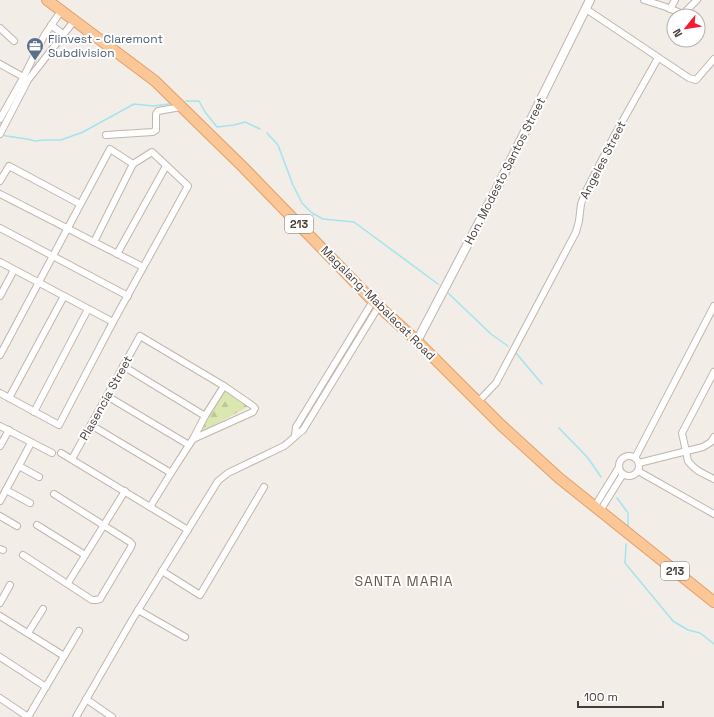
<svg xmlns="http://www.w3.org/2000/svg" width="714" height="717" font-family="'Space Grotesk',sans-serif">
<defs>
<pattern id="forest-firs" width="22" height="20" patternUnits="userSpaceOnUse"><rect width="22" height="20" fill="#dbe7b0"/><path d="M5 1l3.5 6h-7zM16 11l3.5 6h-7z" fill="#bdc798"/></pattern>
</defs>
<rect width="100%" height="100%" fill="#f3ede7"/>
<path fill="url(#forest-firs)" d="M 225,389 L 249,406 L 199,434 Z"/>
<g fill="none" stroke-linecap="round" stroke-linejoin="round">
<g stroke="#a4e3ef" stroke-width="1.5">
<path d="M 186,101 L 199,101 L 205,112 L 217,127 L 234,125 L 245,122 L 260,129"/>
<path d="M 267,133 L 278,145 L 293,185 L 302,203 L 312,213 L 323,219 L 354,222 L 438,284"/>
<path d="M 1,134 L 6,136 L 27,139 L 35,141 L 44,140 L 61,140 L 83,132 L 134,104 L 153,106 L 169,104"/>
<path d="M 447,292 L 491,334 L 508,346"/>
<path d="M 516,353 L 542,384"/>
<path d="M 559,428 L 588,458 L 601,477"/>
<path d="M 617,498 L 628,513 L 628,527"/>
<path d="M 626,544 L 625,563 L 673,621 L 688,630 L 700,633 L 714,644"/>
</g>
<defs>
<g id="minor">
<path d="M 644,0 L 666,7 L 683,14 L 697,0"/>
<path d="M 586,9 L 689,78 L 696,80 L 714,59"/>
<path d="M 670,9 L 675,0"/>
<path d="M 51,25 L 63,34"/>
<path d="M 0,28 L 14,41"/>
<path d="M 0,64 L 27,79"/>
<path d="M 0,119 L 23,78 L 44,36 L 61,11"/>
<path d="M 0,134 L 28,80 L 74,21"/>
<path d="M 106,135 L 153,132 L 156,130 L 156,114 L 158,111 L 181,107"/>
<path d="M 0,181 L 9,166 L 80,204"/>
<path d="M 0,194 L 143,267"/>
<path d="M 0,228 L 128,296"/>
<path d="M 94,242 L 133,164"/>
<path d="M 117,254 L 166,166"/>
<path d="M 0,262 L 113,322"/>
<path d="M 0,296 L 14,270"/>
<path d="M 0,355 L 110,149 L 133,164 L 152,152 L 188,186 L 113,322 L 59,425 L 0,393"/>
<path d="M 123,366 L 205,416"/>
<path d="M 714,372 L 682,433 L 688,461 C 694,470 704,474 714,479"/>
<path d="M 107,396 L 189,445"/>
<path d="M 9,398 L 64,296"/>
<path d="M 478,402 L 496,383 L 576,232 L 579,221 L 581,204 L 585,193 L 613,138 L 658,58"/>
<path d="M 34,412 L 88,309"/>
<path d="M 91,425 L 171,473"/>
<path d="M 0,426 L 52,453"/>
<path d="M 295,435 L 296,427 L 373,301"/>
<path d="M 0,446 L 9,430"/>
<path d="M 61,453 L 188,530"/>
<circle cx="629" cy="466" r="10"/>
<path d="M 635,458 L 714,306"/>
<path d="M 72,459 L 140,336 L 224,386 L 253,406 L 255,408 L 253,412 L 193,439"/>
<path d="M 639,463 L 703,447 L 711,442 L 714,437"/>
<path d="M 19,466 L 39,477"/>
<path d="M 638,471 L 714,514"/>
<path d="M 6,490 L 30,503"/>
<path d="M 0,501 L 31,443"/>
<path d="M 595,506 L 619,467"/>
<path d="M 150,507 L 171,473 L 189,445 L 193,439 L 205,416 L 224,386"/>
<path d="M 600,511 L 623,474"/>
<path d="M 0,516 L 17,526"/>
<path d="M 37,525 L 85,555"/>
<path d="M 0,549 L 3,550"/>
<path d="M 23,555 L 92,600 L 96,600 L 100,599 L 131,547 L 132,544 L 130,542 L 54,494"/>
<path d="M 162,571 L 200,595 L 264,487"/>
<path d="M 68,583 L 125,491"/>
<path d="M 0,603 L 10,585"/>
<path d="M 138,610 L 185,637"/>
<path d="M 0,616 L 64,656"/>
<path d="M 28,633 L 43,609"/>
<path d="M 0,657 L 46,687"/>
<path d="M 0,698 L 28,717"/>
<path d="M 86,699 L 112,717"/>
<path d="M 28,717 L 79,631"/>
<path d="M 76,717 L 132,620 L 218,481 L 228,473 L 284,446 C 291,441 296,435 303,430 L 379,306"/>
</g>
<path id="tertiary" d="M 417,341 L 497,188 L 590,0"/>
<path id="primary" d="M 47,0 L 155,81 L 243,167 L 373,301 L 417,341 L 501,425 L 559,478 L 714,602"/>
</defs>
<use href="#minor" stroke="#c2b5ad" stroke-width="8"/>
<use href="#tertiary" stroke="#c2b5ad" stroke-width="10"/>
<use href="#primary" stroke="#e29f67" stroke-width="12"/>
<use href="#minor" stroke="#fff" stroke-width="6"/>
<use href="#tertiary" stroke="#fff" stroke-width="8"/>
<use href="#primary" stroke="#fcc797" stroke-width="10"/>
</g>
<defs>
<symbol id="office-pin" viewBox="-11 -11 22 30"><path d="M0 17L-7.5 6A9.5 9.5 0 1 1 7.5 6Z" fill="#5c6f8a" stroke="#fff"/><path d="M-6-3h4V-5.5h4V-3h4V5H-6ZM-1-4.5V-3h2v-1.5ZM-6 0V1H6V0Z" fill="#fff"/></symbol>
</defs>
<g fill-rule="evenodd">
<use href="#office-pin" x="25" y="36" width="20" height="27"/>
</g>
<g text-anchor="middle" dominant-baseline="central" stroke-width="4" stroke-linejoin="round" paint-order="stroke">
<g fill="#fff" stroke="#7e7672" stroke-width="1">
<rect x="285" y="215" width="28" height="18" rx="3"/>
<rect x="661" y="562" width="28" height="18" rx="3"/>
</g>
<g font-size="11" font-weight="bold" fill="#463c36">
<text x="299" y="224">213</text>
<text x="675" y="571">213</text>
</g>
<g font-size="12" fill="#4e5e75" stroke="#fff" text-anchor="start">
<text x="48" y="39">Flinvest - Claremont<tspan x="48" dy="14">Subdivision</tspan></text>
</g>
<g font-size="12" fill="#463c36" stroke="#fff">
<text transform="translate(603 160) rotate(-63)">Angeles Street</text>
<text transform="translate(505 171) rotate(-63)">Hon. Modesto Santos Street</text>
<text transform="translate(378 303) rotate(45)">Magalang-Mabalacat Road</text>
<text transform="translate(106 398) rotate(-61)">Plasencia Street</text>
</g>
<g font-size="14" letter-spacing="1" fill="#69574d" stroke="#fff">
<text x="404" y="581">SANTA MARIA</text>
</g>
</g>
<g transform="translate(686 28) rotate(240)"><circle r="19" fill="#ffffff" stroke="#b5b1af"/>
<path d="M0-3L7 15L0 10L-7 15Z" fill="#f61b2f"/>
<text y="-6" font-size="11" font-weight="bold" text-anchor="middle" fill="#463c36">N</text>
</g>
<path d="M578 701v6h85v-6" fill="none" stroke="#463c36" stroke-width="2"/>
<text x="584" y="701" font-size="12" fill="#463c36" stroke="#ffffff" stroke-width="3" paint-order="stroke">100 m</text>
</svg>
